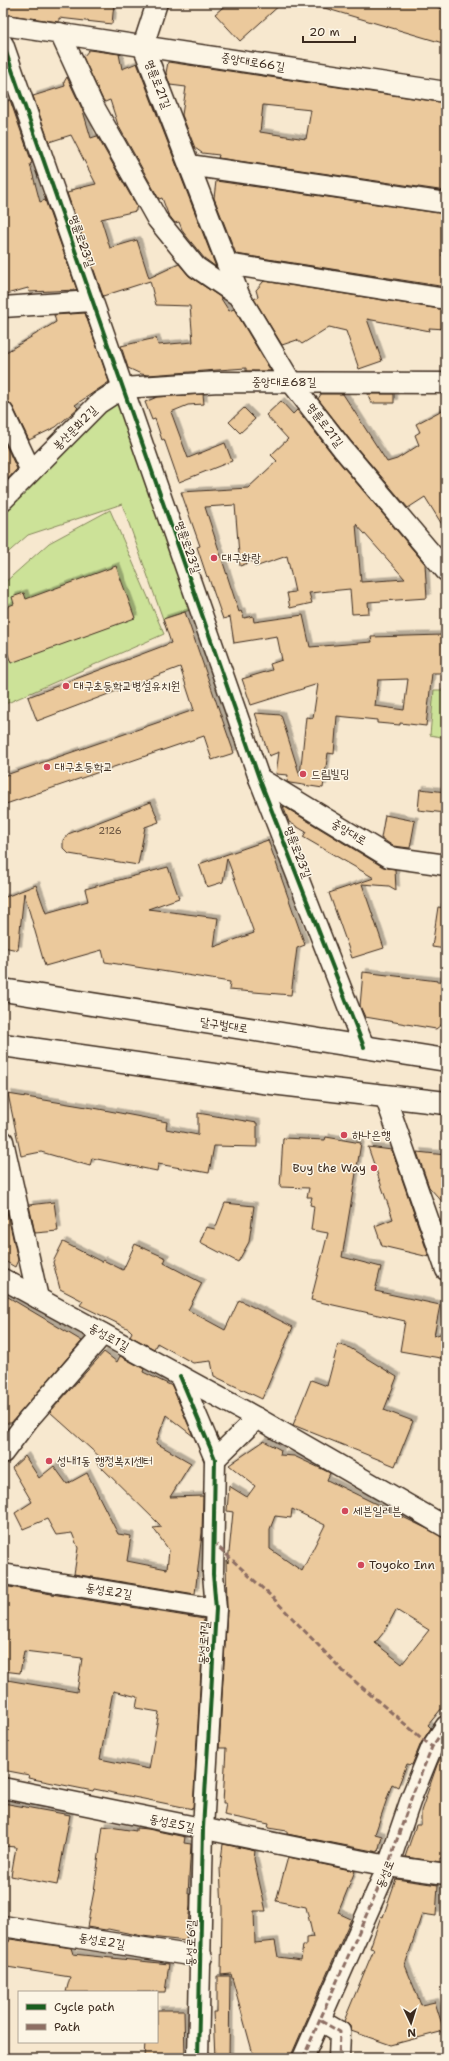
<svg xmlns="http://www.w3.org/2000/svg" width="449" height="2061" font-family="'Shantell Sans','Poor Story',sans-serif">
<defs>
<filter id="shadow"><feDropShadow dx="3.5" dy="-3.5" stdDeviation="0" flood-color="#0004"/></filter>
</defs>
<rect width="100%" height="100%" fill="#f7e8cf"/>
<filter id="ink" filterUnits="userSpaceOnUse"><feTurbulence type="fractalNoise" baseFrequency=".025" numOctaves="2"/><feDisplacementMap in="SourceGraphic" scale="8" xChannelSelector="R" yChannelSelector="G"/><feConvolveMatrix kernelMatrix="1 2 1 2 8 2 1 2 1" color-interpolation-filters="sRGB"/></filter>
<g filter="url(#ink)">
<g fill="#cce298" stroke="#84865b">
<path d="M 122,388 L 199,607 L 163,619 L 122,504 L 28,535 L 3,557 L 3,500 Z"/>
<path d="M 110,510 L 164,634 L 3,705 L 3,584 L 49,543 Z"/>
<path d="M 434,690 L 446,690 L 446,738 L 430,735 Z"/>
</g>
<g fill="#ebc99c" stroke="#3b2a1e" fill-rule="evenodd" filter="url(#shadow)">
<path d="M 3,3 L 114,3 L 112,24 L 59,18 L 59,22 L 3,14 Z"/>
<path d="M 228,3 L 282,3 L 240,41 L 215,14 Z"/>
<path d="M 322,3 L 423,3 L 446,10 L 446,44 L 321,7 Z"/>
<path d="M 89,50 L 119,54 L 122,69 L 137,63 L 216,267 L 204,258 L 183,232 L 179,222 L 175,223 L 168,214 L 162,198 L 159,199 L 118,125 L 110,100 L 105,102 L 102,98 L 83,57 Z"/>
<path d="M 168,62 L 446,103 L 444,131 L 446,131 L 446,191 L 218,158 L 219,155 L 202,153 L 195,148 L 182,115 L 186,87 L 170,85 L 166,73 ZM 263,105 L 311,110 L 306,139 L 260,132 Z"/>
<path d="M 67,77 L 83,111 L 91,138 L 97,136 L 137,207 L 136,208 L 136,211 L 101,219 L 110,248 L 137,240 L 149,278 L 179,264 L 189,276 L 220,297 L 229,311 L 234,309 L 271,371 L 246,371 L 246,368 L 148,375 L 141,374 L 128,368 L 121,346 L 156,338 L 158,345 L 193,342 L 190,306 L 156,305 L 150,281 L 103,296 L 67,193 L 71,192 L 71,190 L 96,184 L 71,135 L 49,142 L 33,96 L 65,86 L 64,82 Z"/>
<path d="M 10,100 L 32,163 L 30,164 L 40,202 L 45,200 L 77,290 L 29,292 L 28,288 L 3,295 L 3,103 Z"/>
<path d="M 216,181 L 446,214 L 446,233 L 442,256 L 446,256 L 446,287 L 236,254 L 214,198 Z"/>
<path d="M 264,281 L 446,310 L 446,329 L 429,328 L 430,331 L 367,319 L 382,361 L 359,369 L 346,331 L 329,327 L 302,344 L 297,340 L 282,345 L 254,299 L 258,297 L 256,290 Z"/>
<path d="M 85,313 L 109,382 L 75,405 L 78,408 L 56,427 L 29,440 L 13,407 L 9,402 L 3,401 L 3,354 L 56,322 L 54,315 Z"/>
<path d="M 203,394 L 204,404 L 188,405 L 171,412 L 188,458 L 225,443 L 232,461 L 179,482 L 164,439 L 162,440 L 155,419 L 152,420 L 145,402 L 157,397 Z"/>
<path d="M 321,394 L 343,394 L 387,462 L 397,459 L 419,445 L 415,435 L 420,432 L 416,424 L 446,408 L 446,531 L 425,497 L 408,508 L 351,441 L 318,399 Z"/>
<path d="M 368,394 L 394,394 L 394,403 L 371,403 Z"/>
<path d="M 281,401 L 293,414 L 297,410 L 304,418 L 333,455 L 425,564 L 427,598 L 368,602 L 369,613 L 352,614 L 350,589 L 309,593 L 312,603 L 290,608 L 287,593 L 295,592 L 287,556 L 255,567 L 253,561 L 240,566 L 235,505 L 205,507 L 239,612 L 241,611 L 244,618 L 253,616 L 254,622 L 303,615 L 310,647 L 372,642 L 371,637 L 443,635 L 443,647 L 446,647 L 444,673 L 432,673 L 426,726 L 400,723 L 400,725 L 377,723 L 377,720 L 337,716 L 334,754 L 328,753 L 323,788 L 290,783 L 287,782 L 288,775 L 276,774 L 279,752 L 269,756 L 255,713 L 281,715 L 300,776 L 306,717 L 313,718 L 318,684 L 251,705 L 242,679 L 272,670 L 270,664 L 282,660 L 277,636 L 234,643 L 230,617 L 223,619 L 208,576 L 207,577 L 197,547 L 200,546 L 181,492 L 248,488 L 277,461 L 271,455 L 288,439 L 266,415 ZM 356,524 L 405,579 L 361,582 ZM 408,679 L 404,710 L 375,706 L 378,680 Z"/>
<path d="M 244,408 L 255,419 L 240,433 L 229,422 Z"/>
<path d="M 3,439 L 17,469 L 3,484 Z"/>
<path d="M 116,566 L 135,618 L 11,663 L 3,641 L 3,608 L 14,604 L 12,597 L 24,593 L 26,599 Z"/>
<path d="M 185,612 L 234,753 L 212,760 L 204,736 L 3,805 L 3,776 L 194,710 L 180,667 L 37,721 L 28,697 L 171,643 L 163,619 Z"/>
<path d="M 420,789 L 446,792 L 446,813 L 418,810 Z"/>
<path d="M 151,802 L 159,822 L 145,827 L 138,865 L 69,854 L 63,848 L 63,840 L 68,834 Z"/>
<path d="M 283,806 L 383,867 L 395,869 L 396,890 L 389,886 L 362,884 L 384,948 L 352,958 L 329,893 L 374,878 L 303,837 L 306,832 L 289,822 Z"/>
<path d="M 385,815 L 415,821 L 410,848 L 393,846 L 381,838 Z"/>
<path d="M 268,840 L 305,945 L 297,948 L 291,995 L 229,990 L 230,982 L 105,962 L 102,950 L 45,966 L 24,893 L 18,950 L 3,947 L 3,898 L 36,885 L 46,913 L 88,901 L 85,889 L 168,867 L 179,898 L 148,909 L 218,918 L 214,947 L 254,933 L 227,858 L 223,882 L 207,887 L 199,864 Z"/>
<path d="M 438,907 L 446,908 L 446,949 L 432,947 Z"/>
<path d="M 363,972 L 446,982 L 446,1021 L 436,1029 L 365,1017 L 360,1006 Z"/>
<path d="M 8,1094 L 99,1109 L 167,1122 L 166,1129 L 198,1135 L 198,1113 L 257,1123 L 257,1147 L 214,1146 L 209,1173 L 158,1164 L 157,1171 L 92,1158 L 90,1166 L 41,1152 L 21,1156 Z"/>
<path d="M 326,1137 L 361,1143 L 342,1257 L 381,1267 L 375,1291 L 440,1305 L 434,1336 L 446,1332 L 446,1359 L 400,1351 L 405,1321 L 311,1300 L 328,1233 L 311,1230 L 314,1206 L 310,1205 L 312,1197 L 307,1197 L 309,1188 L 280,1187 L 283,1138 L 325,1140 Z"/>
<path d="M 368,1147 L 392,1150 L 429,1257 L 382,1246 L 375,1226 L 393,1219 Z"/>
<path d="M 417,1152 L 446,1155 L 446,1206 L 429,1187 Z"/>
<path d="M 3,1194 L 18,1260 L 15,1267 L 3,1260 Z"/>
<path d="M 54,1202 L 58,1231 L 35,1233 L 29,1205 Z"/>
<path d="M 225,1203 L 254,1206 L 249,1242 L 238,1262 L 200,1242 L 206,1227 L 215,1229 Z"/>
<path d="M 63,1242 L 102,1262 L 103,1260 L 123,1270 L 135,1244 L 166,1258 L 164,1263 L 202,1283 L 188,1310 L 225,1330 L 239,1300 L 293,1327 L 262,1399 L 214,1376 L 211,1361 L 193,1363 L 157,1343 L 154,1349 L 130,1336 L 132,1332 L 129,1329 L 80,1305 L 83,1301 L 60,1289 L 53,1262 Z"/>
<path d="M 3,1294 L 82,1341 L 11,1423 L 3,1423 Z"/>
<path d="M 338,1344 L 350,1348 L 397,1377 L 384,1410 L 413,1421 L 395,1466 L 293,1425 L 311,1380 L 327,1386 Z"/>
<path d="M 104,1352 L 117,1362 L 120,1356 L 144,1369 L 143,1372 L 172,1386 L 193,1436 L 166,1415 L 156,1443 L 191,1463 L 170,1497 L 203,1496 L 202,1533 L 195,1594 L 74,1574 L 78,1548 L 72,1533 L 56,1535 L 47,1519 L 23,1529 L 15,1513 L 32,1502 L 12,1468 L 25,1456 L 39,1478 L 54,1466 L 67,1484 L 87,1473 L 118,1534 L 131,1536 L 127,1561 L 167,1569 L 169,1550 L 153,1528 L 162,1527 L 96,1462 L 101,1458 L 50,1412 Z"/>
<path d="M 264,1441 L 281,1450 L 280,1455 L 294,1456 L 322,1469 L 330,1473 L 327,1480 L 446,1538 L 446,1703 L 428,1725 L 431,1728 L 421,1743 L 412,1765 L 407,1764 L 398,1787 L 392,1784 L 375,1834 L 382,1836 L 378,1852 L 287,1834 L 287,1831 L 268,1828 L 269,1824 L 224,1815 L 226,1803 L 223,1803 L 226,1748 L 219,1748 L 227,1610 L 226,1560 L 228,1563 L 233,1512 L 227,1511 L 229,1486 L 247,1497 L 255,1486 L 229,1465 ZM 292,1509 L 325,1525 L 302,1571 L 270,1549 L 270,1529 L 275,1516 L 291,1518 ZM 396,1610 L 429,1630 L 402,1664 L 375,1643 L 384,1632 Z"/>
<path d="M 3,1586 L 204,1619 L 193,1809 L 94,1789 L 93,1791 L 28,1778 L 29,1775 L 3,1770 L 3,1702 L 7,1680 L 77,1692 L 82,1658 L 24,1651 L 20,1673 L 3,1671 ZM 113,1691 L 138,1697 L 136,1708 L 159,1712 L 149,1769 L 100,1759 Z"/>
<path d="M 446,1747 L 446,1816 L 444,1816 L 442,1858 L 440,1858 L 440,1862 L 405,1857 L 416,1825 L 421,1825 L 421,1811 L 437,1765 Z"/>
<path d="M 3,1803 L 70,1815 L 57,1885 L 11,1876 L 16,1847 L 3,1846 Z"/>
<path d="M 103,1826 L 136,1831 L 136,1828 L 148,1829 L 185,1837 L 184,1843 L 191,1844 L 188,1894 L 190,1894 L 190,1906 L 186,1941 L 142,1936 L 108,1929 L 106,1930 L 87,1927 L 94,1891 Z"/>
<path d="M 223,1844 L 255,1851 L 254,1859 L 266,1911 L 254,1911 L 255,1943 L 275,1941 L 278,1957 L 301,1960 L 303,1945 L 306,1945 L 306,1938 L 313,1937 L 306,1907 L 276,1901 L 288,1857 L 355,1871 L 338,1913 L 351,1919 L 290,2058 L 254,2058 L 231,1974 L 221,1975 L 222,1909 L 220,1868 Z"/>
<path d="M 396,1879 L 438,1885 L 436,1916 L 422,1914 L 405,1965 L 421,2005 L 435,2002 L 444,2031 L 391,2045 L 351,2031 L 350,2026 L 344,2021 L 374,1949 L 370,1948 L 381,1916 L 383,1917 Z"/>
<path d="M 10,1939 L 71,1948 L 73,1954 L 169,1964 L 165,1992 L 66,1992 L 70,1977 L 7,1967 L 7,1965 L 3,1964 L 3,1941 L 9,1942 Z"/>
<path d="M 217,1976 L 230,1976 L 229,2058 L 215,2058 L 213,2012 L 217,2012 Z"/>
<path d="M 157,2010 L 184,2010 L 185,2058 L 144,2058 L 145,2042 L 157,2042 Z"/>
</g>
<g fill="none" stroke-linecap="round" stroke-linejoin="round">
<defs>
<g id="minor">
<path d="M 157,3 L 143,46 L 240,297 L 291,382 L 342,448 L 446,571"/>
<path d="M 3,25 L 446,92"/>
<path d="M 60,33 L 92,103 L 157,219 L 196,267 L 240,297"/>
<path d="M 3,44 L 259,778 L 364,1047"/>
<path d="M 189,165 L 446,203"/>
<path d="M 227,264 L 446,299"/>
<path d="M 3,307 L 92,301"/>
<path d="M 3,412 L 31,471"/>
<path d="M 3,500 L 99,403 L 122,388 L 219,382 L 446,383"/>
<path d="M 259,778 L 389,857 L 446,865"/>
<path d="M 385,1096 L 446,1270"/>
<path d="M 3,1141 L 38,1298"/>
<path d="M 3,1279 L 257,1418 L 446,1527"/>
<path d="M 180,1376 L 215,1459 L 213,1574 L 216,1609 L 203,1829 L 198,2058"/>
<path d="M 3,1453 L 28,1420 L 103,1334"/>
<path d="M 215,1459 L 257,1418"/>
<path d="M 3,1574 L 216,1609"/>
<path d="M 3,1788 L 388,1866 L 446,1874"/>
<path d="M 3,1926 L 202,1957"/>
<path d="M 321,2021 L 340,2032 L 339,2058"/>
<path d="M 303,2058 L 388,1866 L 412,1796 L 432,1747 L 446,1726"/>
</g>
<g id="major">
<path d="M 3,990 L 446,1060"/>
<path d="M 3,1045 L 263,1082 L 446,1103"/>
</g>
</defs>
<use href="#minor" stroke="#3b2a1e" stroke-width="23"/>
<use href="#major" stroke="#3b2a1e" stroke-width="25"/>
<use href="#minor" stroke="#fcf5e5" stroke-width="20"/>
<use href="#major" stroke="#fcf5e5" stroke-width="22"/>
<g stroke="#8d6e63" stroke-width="3" stroke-dasharray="6 3" stroke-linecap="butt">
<path d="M 213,1542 L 273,1598 L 344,1672 L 432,1747"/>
<path d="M 321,2021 L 340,2032 L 339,2058"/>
<path d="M 303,2058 L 388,1866 L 412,1796 L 432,1747 L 446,1726"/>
</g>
<defs>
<g id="cycleway">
<path d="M 3,44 L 259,778 L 364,1047"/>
<path d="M 180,1376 L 215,1459 L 213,1574 L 216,1609 L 203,1829 L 198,2058"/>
</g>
</defs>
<use href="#cycleway" stroke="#fcf5e5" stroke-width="6"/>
<use href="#cycleway" stroke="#1b5e20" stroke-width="4"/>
</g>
</g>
<g fill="#d1495b" stroke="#fcf5e5" stroke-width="1.5">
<circle cx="214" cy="558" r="4"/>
<circle cx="66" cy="686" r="4"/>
<circle cx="47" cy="767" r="4"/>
<circle cx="303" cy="774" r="4"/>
<circle cx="344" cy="1135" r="4"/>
<circle cx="374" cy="1168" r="4"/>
<circle cx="49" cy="1461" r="4"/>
<circle cx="345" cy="1511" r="4"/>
<circle cx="361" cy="1565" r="4"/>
</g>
<g text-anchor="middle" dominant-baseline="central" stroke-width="3" stroke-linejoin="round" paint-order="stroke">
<g font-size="10" fill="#67523e">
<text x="110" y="830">2126</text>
</g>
<g font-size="12" fill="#3b2a1e" stroke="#fcf5e5">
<text transform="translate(253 62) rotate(9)">중앙대로66길</text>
<text transform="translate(158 84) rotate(69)">명륜로21길</text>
<text transform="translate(82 241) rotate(71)">명륜로23길</text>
<text x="284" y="382">중앙대로68길</text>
<text transform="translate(325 425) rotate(53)">명륜로21길</text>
<text transform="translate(75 428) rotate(-45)">봉산문화2길</text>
<text transform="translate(188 547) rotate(71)">명륜로23길</text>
<text transform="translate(349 832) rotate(31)">중앙대로</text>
<text transform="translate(298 852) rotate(69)">명륜로23길</text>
<text transform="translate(224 1025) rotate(9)">달구벌대로</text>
<text transform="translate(109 1337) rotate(29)">동성로1길</text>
<text transform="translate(109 1591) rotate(9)">동성로2길</text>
<text transform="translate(204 1643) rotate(-87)">동성로1길</text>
<text transform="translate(172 1823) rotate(12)">동성로5길</text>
<text transform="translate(385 1874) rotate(-68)">동성로</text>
<text transform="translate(102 1941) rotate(9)">동성로2길</text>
<text transform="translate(191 1943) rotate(-89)">동성로6길</text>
</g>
<g font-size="12" fill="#3b2a1e" stroke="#fcf5e5" text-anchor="start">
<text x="222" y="558">대구화랑</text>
<text x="74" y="686">대구초등학교병설유치원</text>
<text x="55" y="767">대구초등학교</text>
<text x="311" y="774">드림빌딩</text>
<text x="352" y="1135">하나은행</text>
<text x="366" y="1168" text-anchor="end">Buy the Way</text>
<text x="57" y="1461">성내1동 행정복지센터</text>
<text x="353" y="1511">세븐일레븐</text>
<text x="369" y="1565">Toyoko Inn</text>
</g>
</g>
<rect width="449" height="2061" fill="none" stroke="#fcf5e5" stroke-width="16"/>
<rect x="8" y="8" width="433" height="2045" fill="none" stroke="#3b2a1e" stroke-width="1.5" filter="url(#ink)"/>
<rect x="18" y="1991" width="140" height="52" fill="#fcf5e5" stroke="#afa495"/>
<rect x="26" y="2004" width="20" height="6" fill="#1b5e20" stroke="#afa495"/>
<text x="54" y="2011" font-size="12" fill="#3b2a1e">Cycle path</text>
<rect x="26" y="2024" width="20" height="6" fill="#8d6e63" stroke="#afa495"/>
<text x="54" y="2031" font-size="12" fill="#3b2a1e">Path</text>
<g transform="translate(411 2023) rotate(176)" stroke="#fcf5e5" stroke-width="3" paint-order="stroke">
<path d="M0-3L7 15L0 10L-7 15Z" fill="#3b2a1e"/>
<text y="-6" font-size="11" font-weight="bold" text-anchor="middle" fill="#3b2a1e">N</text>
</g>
<path d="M303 36v6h52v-6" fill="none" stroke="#3b2a1e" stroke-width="2"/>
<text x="309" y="36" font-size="12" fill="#3b2a1e" stroke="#fcf5e5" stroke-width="3" paint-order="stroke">20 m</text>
</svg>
